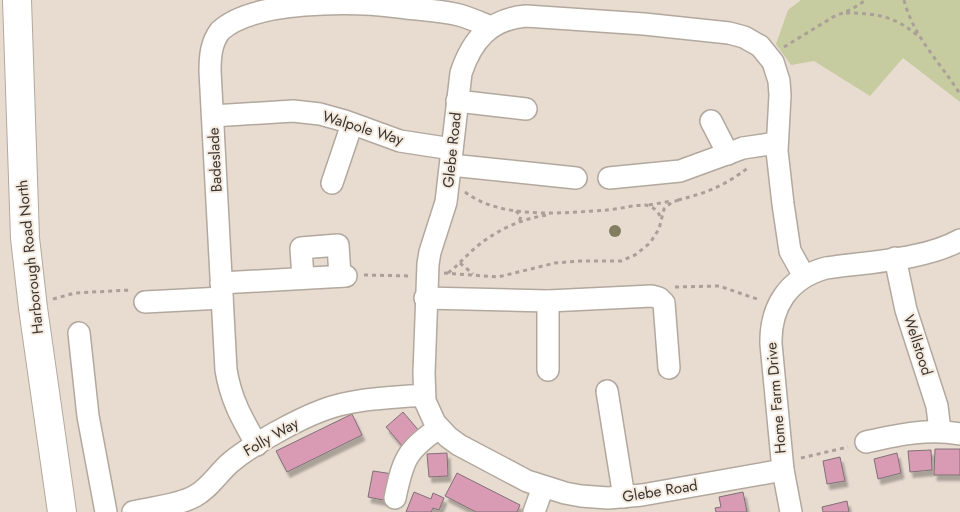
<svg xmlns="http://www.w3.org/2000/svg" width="960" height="512" font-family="Jost,sans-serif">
<defs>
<filter id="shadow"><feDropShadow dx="3" dy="5.5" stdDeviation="1" flood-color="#0004"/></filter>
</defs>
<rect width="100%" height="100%" fill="#e8dcd1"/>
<path fill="#c6cc9f" d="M 801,0 L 960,0 L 960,102 L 903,58 L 870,96 L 814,61 L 791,65 L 776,44 L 788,10 Z"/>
<g fill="#d99ab3" stroke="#7f7176" filter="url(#shadow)">
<path d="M 403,412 L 420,432 L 403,447 L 386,427 Z"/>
<path d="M 352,414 L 362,435 L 287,472 L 276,451 Z"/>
<path d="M 935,449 L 960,449 L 960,475 L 934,475 Z"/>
<path d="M 931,450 L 932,470 L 910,472 L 908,451 Z"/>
<path d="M 447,453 L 448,476 L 429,477 L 427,454 Z"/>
<path d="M 897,453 L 901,473 L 878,479 L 874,459 Z"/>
<path d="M 840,457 L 845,481 L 827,484 L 823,461 Z"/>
<path d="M 373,471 L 393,474 L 388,501 L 368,497 Z"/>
<path d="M 457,473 L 520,505 L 517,512 L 476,512 L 445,496 Z"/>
<path d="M 414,492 L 431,499 L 433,493 L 444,498 L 439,510 L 433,508 L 431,512 L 406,512 Z"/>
<path d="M 743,492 L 747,512 L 716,512 L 715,508 L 721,507 L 719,497 Z"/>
<path d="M 847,501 L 849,512 L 823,512 L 822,507 Z"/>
</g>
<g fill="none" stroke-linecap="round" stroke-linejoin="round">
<defs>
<g id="minor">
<path d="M 457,101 L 526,109"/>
<path d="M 213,116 L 293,111 L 320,114 L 345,121 L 400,141 L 452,149"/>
<path d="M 711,121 L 728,154"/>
<path d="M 451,165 L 576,178"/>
<path d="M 609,178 L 680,171 L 743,148 L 777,143"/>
<path d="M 332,183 L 352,124"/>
<path d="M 895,258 L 906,310 L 937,406 L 940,431"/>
<path d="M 303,278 L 301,248 L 338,245 L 340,276"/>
<path d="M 221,283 L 346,276"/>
<path d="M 425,298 L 548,301 L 652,296 L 659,298 L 664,303 L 669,368"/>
<path d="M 145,302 L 222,298"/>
<path d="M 79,333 L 88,416 L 106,512"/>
<path d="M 548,370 L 548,301"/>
<path d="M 607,391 L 624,497"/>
<path d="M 866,442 C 898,435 927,428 960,434"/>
<path d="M 257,445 C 242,419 231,400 226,370 L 210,71 C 210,57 211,43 220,31 C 253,0 352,1 399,7 C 419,10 440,10 459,15 C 470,18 481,23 491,27"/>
<path d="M 783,470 L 642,495 L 608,498 L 581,496 L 565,493 L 527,481 L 459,445 L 448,437 L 435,423 L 425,401 L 424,373 L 428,264 L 430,252 L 446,202 L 461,73 C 472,40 490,19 526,16 L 644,24 L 729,33 L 744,37 L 760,46 L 773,62 L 779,81 L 780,95 L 777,151 L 783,204 L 790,251 L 804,276"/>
<path d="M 395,498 C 403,460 406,450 439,428"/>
<path d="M 133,512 C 153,507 177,506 195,496 C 210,488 218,473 231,462 C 253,444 296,420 323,410 C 355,398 390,398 424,395"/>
<path d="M 534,512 L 543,487"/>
<path d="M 791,512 L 783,470 L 771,344 C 770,306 789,278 826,268 C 866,262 925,260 960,240"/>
</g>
<path id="highway" d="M 17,0 L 25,238 L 33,308 L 62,512"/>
</defs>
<use href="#minor" stroke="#b3a89d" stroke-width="24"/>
<use href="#highway" stroke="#b3a89d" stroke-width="30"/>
<g stroke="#aaa098" stroke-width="3" stroke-dasharray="4 4" stroke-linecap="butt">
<path d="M 904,0 C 914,38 940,62 960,94"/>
<path d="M 846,13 C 876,13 894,16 917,35"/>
<path d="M 784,47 L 833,17 L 852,9 L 866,0"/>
<path d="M 465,192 C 501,220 565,213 607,210 C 620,209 633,205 645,205 C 652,206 657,210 660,216"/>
<path d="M 678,200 C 707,193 726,185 749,167"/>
<path d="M 649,205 L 672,201"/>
<path d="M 516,211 L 521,216 L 519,222"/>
<path d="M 460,263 L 473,274"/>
<path d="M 444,273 L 498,277 L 555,263 L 580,261 L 621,261 L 635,255 L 650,243 L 659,229 L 664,209 L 672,202 L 679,200"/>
<path d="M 448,273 C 458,265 466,256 475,248 C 495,231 520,219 547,215"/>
<path d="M 364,275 L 411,276"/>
<path d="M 675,287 L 719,286 L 760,300"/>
<path d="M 53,299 L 75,293 L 131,290"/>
<path d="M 801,458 L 848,447"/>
</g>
<use href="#minor" stroke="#fff" stroke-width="21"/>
<use href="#highway" stroke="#fff" stroke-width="28"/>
</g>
<circle fill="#827e5f" cx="615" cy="231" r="6"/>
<g text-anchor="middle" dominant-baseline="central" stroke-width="4" stroke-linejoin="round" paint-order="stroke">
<g font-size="15" fill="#3a3531" stroke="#f5eade">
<text transform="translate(363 128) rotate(17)">Walpole Way</text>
<text transform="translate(452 150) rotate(-84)">Glebe Road</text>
<text transform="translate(215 160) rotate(-93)">Badeslade</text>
<text transform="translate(30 257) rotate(-96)">Harborough Road North</text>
<text transform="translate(918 345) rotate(72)">Wellstood</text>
<text transform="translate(776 398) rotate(-95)">Home Farm Drive</text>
<text transform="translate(271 437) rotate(-30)">Folly Way</text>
<text transform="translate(660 491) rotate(-9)">Glebe Road</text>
</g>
</g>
</svg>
